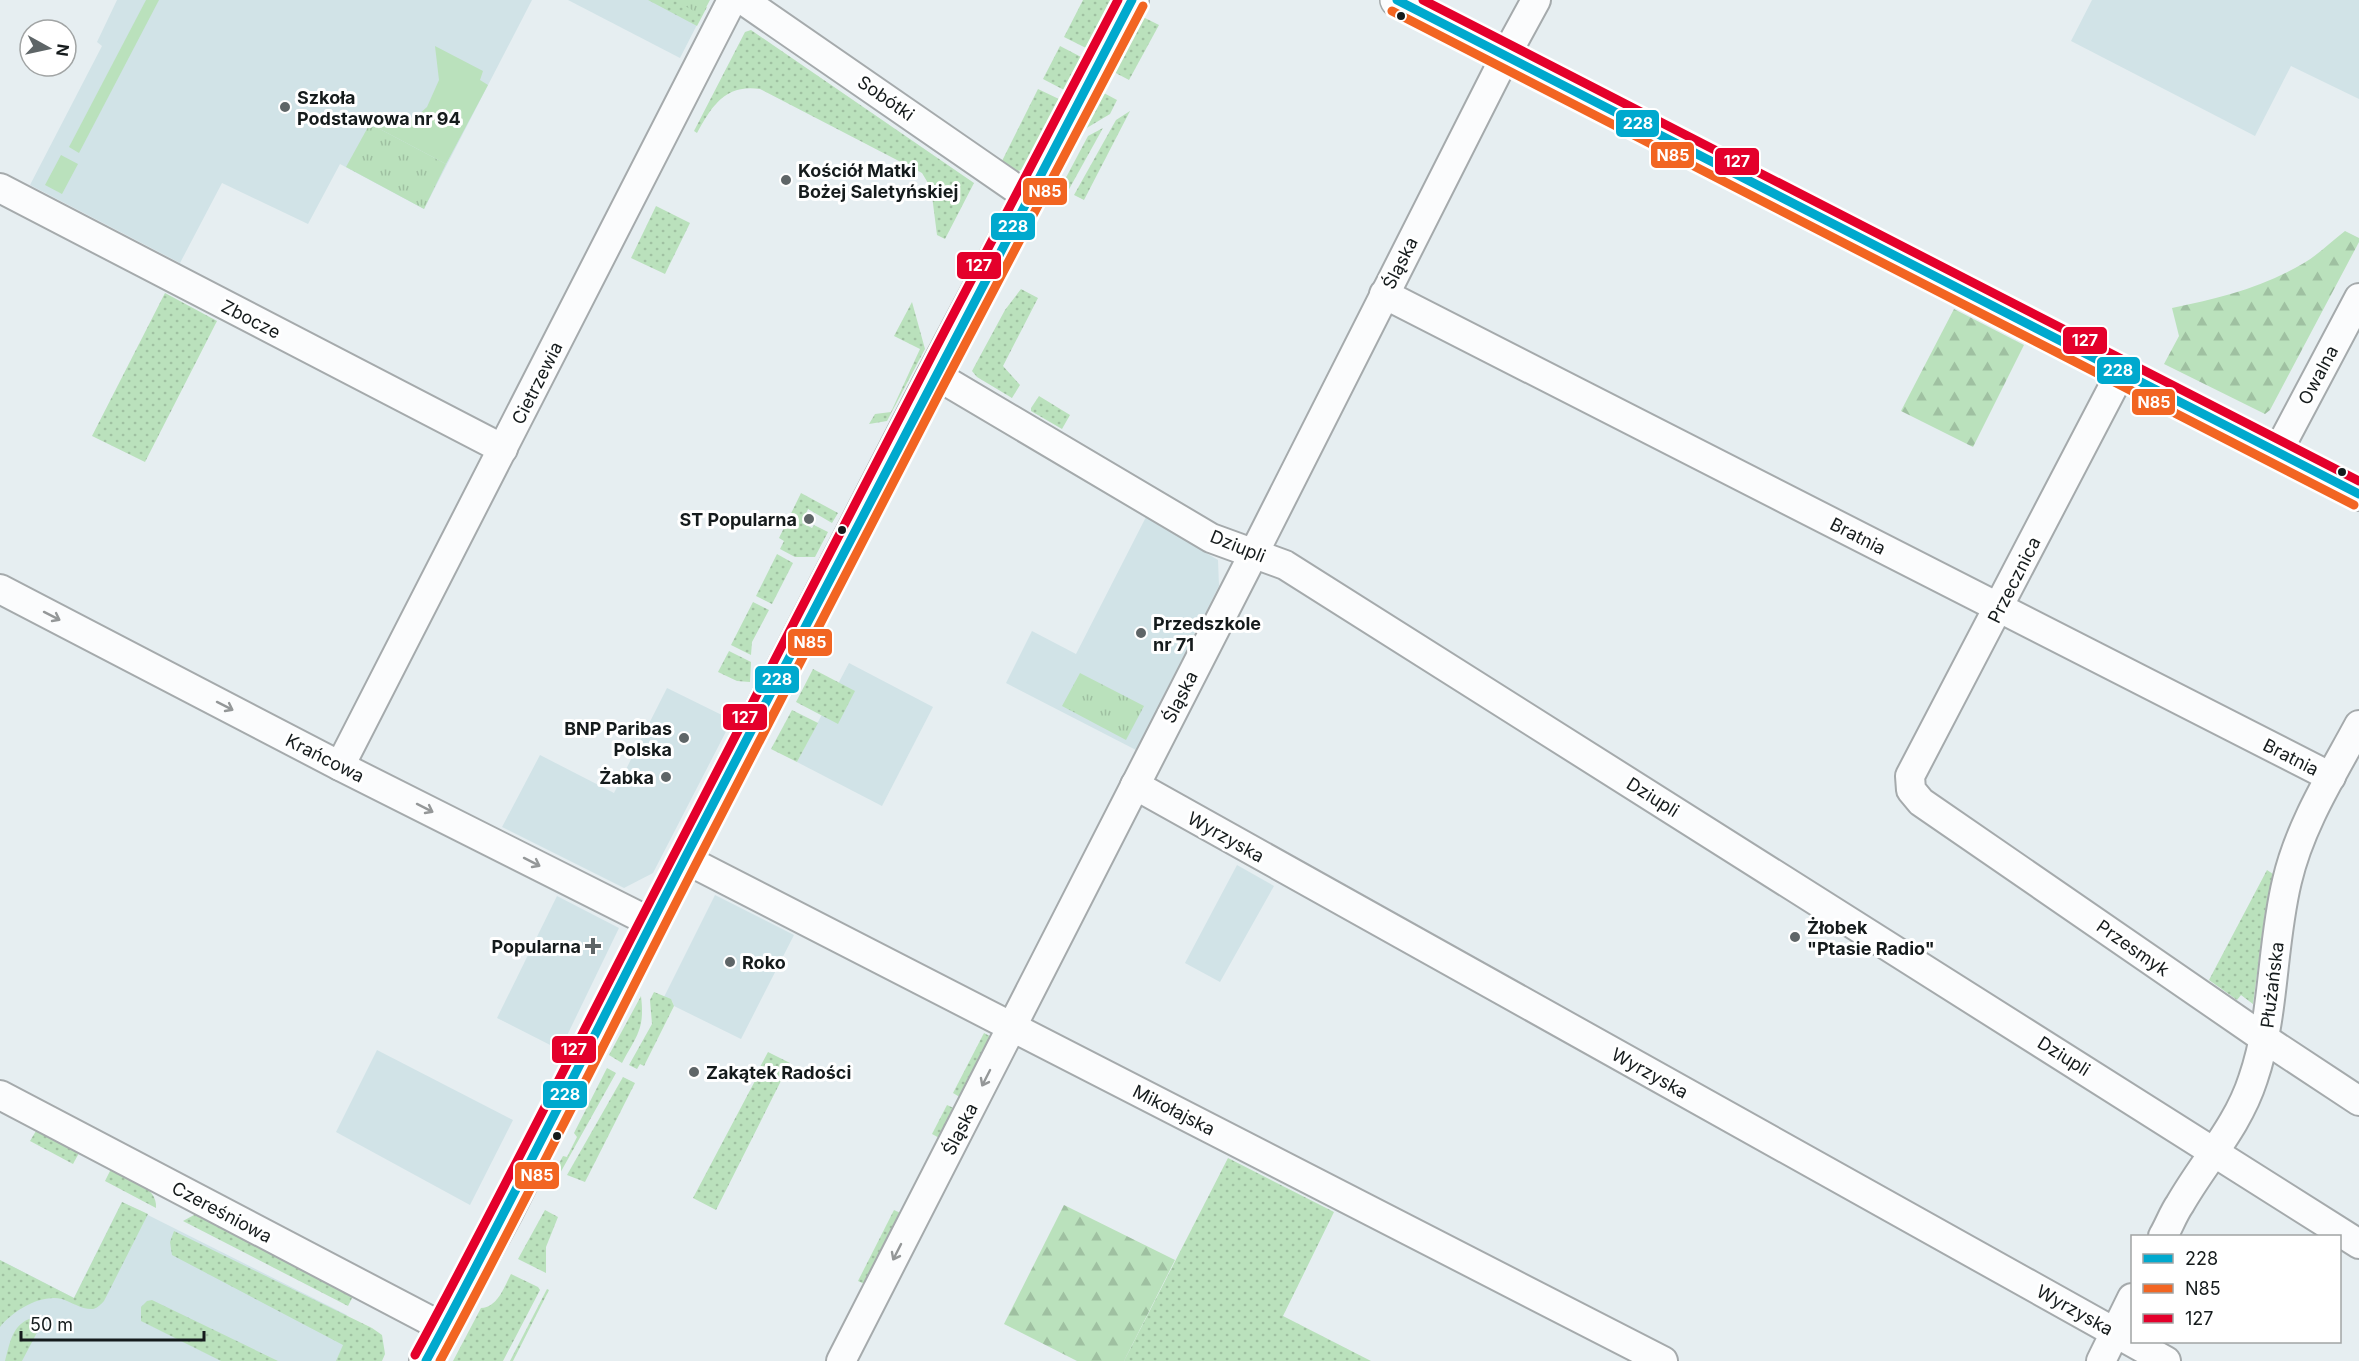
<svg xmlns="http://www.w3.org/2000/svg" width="2359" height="1361" font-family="Inter,sans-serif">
<defs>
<pattern id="grass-dots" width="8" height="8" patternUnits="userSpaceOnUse" patternTransform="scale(1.5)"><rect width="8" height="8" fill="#bae1bc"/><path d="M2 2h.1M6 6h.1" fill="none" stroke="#9fc0a1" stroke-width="1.8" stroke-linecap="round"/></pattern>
<pattern id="forest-firs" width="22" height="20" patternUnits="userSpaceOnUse" patternTransform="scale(1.5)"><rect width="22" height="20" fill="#bae1bc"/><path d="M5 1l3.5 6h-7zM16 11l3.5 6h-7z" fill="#9fc0a1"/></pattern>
<pattern id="park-tufts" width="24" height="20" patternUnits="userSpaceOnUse" patternTransform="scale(1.5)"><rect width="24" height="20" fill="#bae1bc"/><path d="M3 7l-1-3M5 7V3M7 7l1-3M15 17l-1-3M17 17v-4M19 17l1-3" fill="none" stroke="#9fc0a1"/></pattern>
</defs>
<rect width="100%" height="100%" fill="#e6eef1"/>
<g fill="#d1e3e7">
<path d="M 117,0 L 532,0 L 424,209 L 340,164 L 308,224 L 222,183 L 180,263 L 30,185 L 102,46 L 97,42 Z"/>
<path d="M 568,0 L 673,0 L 702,15 L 680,58 Z"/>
<path d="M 2092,0 L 2359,0 L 2359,99 L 2291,66 L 2255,136 L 2071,41 Z"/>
<path d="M 1146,517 L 1218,560 L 1219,586 L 1136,750 L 1006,683 L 1032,631 L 1076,654 Z"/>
<path d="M 849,663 L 933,707 L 882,806 L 797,762 Z"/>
<path d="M 667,688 L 732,720 L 653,873 L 624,888 L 502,827 L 540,755 L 614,793 Z"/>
<path d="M 1237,865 L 1274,886 L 1220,982 L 1185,963 Z"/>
<path d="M 715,895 L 794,935 L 741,1039 L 674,1006 L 672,1001 L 664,997 Z"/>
<path d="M 557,896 L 619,928 L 560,1050 L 497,1018 Z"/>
<path d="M 377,1050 L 513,1120 L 470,1205 L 336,1132 Z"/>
<path d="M 122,1202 L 347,1315 L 364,1361 L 0,1361 L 0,1260 L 74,1298 Z"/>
</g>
<g fill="url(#grass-dots)">
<path d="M 648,0 L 682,0 L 707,7 L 697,26 Z"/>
<path d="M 1083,0 L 1114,0 L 1088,49 L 1064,37 Z"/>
<path d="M 1141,16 L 1159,25 L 1129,80 L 1112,71 Z"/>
<path d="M 751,30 L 974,183 L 945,239 L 937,235 L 931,188 L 922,173 L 760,89 C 725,84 712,106 697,133 L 694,131 L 745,32 Z"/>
<path d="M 1060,46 L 1083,58 L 1066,91 L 1043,79 Z"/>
<path d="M 1038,89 L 1061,100 L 1027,166 C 1018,175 1010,170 1000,165 Z"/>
<path d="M 1102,92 L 1117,100 L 1110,114 L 1080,132 Z"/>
<path d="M 1130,111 L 1084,200 L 1074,195 L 1116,120 Z"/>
<path d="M 1103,128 L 1068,191 L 1061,187 L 1088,136 Z"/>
<path d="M 656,206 L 690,223 L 665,274 L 631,258 Z"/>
<path d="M 1021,289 L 1038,298 L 1003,366 L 1020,385 L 1012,398 L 977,377 L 972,371 L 1005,310 Z"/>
<path d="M 165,293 L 217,321 L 145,462 L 92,436 Z"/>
<path d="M 912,302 L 925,349 L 887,421 L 869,424 L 875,414 L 891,412 L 920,349 L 894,336 Z"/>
<path d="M 1039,396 L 1070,415 L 1062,429 L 1031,411 L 1031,408 Z"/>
<path d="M 801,493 L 838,513 L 832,523 L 808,509 L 802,523 L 812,528 L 814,525 L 828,532 L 815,557 L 795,557 L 780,549 L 784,541 L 779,538 Z"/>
<path d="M 777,554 L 793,563 L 772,604 L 756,596 Z"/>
<path d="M 753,602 L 769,610 L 752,642 L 751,655 L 731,645 Z"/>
<path d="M 729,651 L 751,662 L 750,682 L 737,681 L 718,672 Z"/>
<path d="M 813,669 L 855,691 L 838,724 L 796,702 Z"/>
<path d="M 792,710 L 818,723 L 797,762 L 771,749 Z"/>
<path d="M 2267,870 L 2273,874 L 2265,912 L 2253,1004 L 2241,995 L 2237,1000 L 2209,980 Z"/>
<path d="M 654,992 L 671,999 L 674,1006 L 644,1066 L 640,1064 L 637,1069 L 629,1065 L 652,1024 L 650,1000 Z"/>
<path d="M 641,996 C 645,1029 637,1035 622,1063 L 609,1055 Z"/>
<path d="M 984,1033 L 995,1039 L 963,1099 L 953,1093 Z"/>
<path d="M 768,1052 L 790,1063 L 716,1210 L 693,1198 L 756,1079 L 754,1078 Z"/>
<path d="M 607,1068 L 616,1073 L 554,1184 L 549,1182 L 563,1156 L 567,1157 L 577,1137 L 574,1133 Z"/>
<path d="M 623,1077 L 635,1083 L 585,1182 L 567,1175 Z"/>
<path d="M 947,1105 L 958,1110 L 943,1140 L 932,1134 Z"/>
<path d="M 36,1131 L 79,1153 L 73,1164 L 30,1141 Z"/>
<path d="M 1228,1158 L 1334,1212 L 1283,1316 L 1371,1361 L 1124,1361 Z"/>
<path d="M 111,1169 C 127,1178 158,1186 156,1208 L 105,1181 Z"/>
<path d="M 122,1202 L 148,1214 L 104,1301 C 101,1304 98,1308 93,1309 C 83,1310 71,1302 62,1299 C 40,1294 13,1311 0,1327 L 0,1260 L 74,1298 Z"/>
<path d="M 545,1210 L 558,1217 L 546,1247 L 546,1273 L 518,1259 Z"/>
<path d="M 894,1210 L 905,1215 L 869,1286 L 858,1281 Z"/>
<path d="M 194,1215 L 201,1216 L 353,1296 L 348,1306 L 183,1221 Z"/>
<path d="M 174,1231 L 372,1328 L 382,1335 L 385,1354 L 382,1361 L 336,1361 L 343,1345 L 172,1255 L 170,1242 Z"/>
<path d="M 511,1274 L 538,1287 L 540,1290 L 503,1361 L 453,1361 L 481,1308 C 498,1307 504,1287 511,1274 Z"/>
<path d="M 547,1289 L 549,1290 L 513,1361 L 510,1361 Z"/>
<path d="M 152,1300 L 278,1361 L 221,1361 L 141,1321 L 141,1307 L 147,1301 Z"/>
<path d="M 32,1318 L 42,1323 L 22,1361 L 5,1361 C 10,1343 12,1324 32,1318 Z"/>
</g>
<g fill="url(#forest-firs)">
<path d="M 2345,231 L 2359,238 L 2359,242 L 2270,410 L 2265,414 L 2164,364 L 2179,336 L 2172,308 C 2218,299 2264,287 2304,263 C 2319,254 2332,241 2345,231 Z"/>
<path d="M 1954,309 L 2024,345 L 1973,447 L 1901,411 Z"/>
<path d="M 1064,1205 L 1175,1260 L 1124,1361 L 1077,1361 L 1004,1324 Z"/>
</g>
<g fill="url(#park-tufts)">
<path d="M 673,0 L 710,0 L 702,15 Z"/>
<path d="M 368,127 L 376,127 L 446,164 L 424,209 L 346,167 Z"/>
<path d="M 1080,673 L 1144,706 L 1126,740 L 1062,706 Z"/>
</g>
<g fill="#bae1bc">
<path d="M 146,0 L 159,0 L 79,153 L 69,147 Z"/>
<path d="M 435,46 L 483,71 L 480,80 L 488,85 L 446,164 L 376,127 L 400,125 L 416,117 L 427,107 L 439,80 Z"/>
<path d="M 61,155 L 78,164 L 62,194 L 45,185 Z"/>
</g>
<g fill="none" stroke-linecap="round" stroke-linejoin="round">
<defs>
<g id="minor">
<path d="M 743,0 L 1028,197"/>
<path d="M 0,188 L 503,449"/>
<path d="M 1384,294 L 2331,777"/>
<path d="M 2122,370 L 1910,776 L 1911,790 L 1921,802 L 2265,1039 L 2359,1101"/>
<path d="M 934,374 L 1211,538 L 1285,565 L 2359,1244"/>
<path d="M 2278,451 L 2359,298"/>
<path d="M 0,589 L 340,766 L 652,923"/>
<path d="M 340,766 L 732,0"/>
<path d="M 1135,785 L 2166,1361"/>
<path d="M 685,859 L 1663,1361"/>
<path d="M 0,1095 L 444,1328"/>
<path d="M 2163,1236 C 2169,1226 2173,1214 2180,1204 C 2204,1162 2238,1126 2253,1079 C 2275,1015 2271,947 2287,881 C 2300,825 2332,775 2359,725"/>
<path d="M 841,1361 L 1254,553 L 1506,55 L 1536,0"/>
<path d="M 2101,1361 L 2132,1298"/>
</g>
<g id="tertiary">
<path d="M 1397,0 L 2359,494"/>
<path d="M 426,1361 L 507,1211 L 652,923 L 934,374 L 1132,0"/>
</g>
</defs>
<use href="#minor" stroke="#a5aaac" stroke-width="32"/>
<use href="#tertiary" stroke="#a5aaac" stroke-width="36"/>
<use href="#minor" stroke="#fbfcfd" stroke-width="28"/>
<use href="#tertiary" stroke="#fbfcfd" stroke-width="33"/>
<defs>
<g id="bus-1">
<path d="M 1397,0 L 2359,494"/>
<path d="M 426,1361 C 516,1194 600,1023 687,854 C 834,569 982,284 1132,0"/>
</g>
<g id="bus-2">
<path d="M 1392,11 L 2354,505"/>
<path d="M 440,1361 C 530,1194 613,1025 700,856 C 846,572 993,288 1143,6"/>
</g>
<g id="bus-3">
<path d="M 1423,0 L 2359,481"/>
<path d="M 415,1355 C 505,1189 589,1019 676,851 C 822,566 969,283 1118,0"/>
</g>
</defs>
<use href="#bus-1" stroke="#fff" stroke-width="14"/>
<use href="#bus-2" stroke="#fff" stroke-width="14"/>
<use href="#bus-3" stroke="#fff" stroke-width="14"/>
<use href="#bus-1" stroke="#00a9ce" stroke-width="9"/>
<use href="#bus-2" stroke="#f26522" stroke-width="9"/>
<use href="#bus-3" stroke="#e4002b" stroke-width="9"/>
</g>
<defs><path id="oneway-shaft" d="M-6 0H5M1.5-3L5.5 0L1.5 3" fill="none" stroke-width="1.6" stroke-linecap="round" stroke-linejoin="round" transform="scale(1.5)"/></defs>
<g stroke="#949798">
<use href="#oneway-shaft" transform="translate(52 616) rotate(27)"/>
<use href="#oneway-shaft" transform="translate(225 706) rotate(27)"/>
<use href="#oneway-shaft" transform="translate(425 808) rotate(27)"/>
<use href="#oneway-shaft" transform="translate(532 862) rotate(27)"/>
<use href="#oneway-shaft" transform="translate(986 1078) rotate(117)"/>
<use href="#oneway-shaft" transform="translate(897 1252) rotate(117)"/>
</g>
<g fill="#151b1c" stroke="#fff" stroke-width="2">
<circle cx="1401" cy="16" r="5"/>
<circle cx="2342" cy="472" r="5"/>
<circle cx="842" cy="530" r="5"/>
<circle cx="557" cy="1136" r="5"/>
</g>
<g fill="#5e6567" stroke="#fff" stroke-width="2">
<circle cx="285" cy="107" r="6"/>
<circle cx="786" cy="180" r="6"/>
<circle cx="809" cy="519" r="6"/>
<circle cx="1141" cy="633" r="6"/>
<circle cx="684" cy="738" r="6"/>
<circle cx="666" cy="777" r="6"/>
<circle cx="1795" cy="937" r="6"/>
<path d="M590 937h6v6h6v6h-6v6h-6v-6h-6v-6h6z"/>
<circle cx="730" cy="962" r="6"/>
<circle cx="694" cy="1072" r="6"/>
</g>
<g text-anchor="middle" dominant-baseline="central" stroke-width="6" stroke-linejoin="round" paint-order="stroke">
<g font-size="18" font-weight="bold" fill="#151b1c" stroke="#fff" text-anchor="start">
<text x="297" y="97">Szkoła<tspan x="297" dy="21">Podstawowa nr 94</tspan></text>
<text x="798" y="170">Kościół Matki<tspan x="798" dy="21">Bożej Saletyńskiej</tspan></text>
<text x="797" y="519" text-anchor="end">ST Popularna</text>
<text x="1153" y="623">Przedszkole<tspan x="1153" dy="21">nr 71</tspan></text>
<text x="672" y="728" text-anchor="end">BNP Paribas<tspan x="672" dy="21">Polska</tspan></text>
<text x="654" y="777" text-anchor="end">Żabka</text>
<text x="1807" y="927">Żłobek<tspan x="1807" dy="21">"Ptasie Radio"</tspan></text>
<text x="581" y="946" text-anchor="end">Popularna</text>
<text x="742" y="962">Roko</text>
<text x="706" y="1072">Zakątek Radości</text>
</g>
<g font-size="18" fill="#151b1c" stroke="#fff">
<text transform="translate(886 98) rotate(35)">Sobótki</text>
<text transform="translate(1400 263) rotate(-63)">Śląska</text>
<text transform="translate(251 319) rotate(27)">Zbocze</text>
<text transform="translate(2318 375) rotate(-62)">Owalna</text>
<text transform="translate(537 383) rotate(-63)">Cietrzewia</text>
<text transform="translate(1858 536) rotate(27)">Bratnia</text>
<text transform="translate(1238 546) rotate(22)">Dziupli</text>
<text transform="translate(2014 580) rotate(-63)">Przecznica</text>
<text transform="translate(1180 697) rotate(-63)">Śląska</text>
<text transform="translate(2291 757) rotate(27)">Bratnia</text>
<text transform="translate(325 758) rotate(27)">Krańcowa</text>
<text transform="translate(1653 797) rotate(32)">Dziupli</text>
<text transform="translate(1226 837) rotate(29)">Wyrzyska</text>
<text transform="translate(2133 948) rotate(35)">Przesmyk</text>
<text transform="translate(2272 985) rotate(-83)">Płużańska</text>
<text transform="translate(2064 1056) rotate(32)">Dziupli</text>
<text transform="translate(1650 1073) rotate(29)">Wyrzyska</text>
<text transform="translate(1174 1110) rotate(27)">Mikołajska</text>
<text transform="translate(960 1129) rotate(-63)">Śląska</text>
<text transform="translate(222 1212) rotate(28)">Czereśniowa</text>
<text transform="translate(2075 1310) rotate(29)">Wyrzyska</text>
</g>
</g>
<g stroke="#fff" stroke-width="2">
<rect x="1615" y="109" width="45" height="29" rx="6" fill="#00a9ce"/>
<rect x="1650" y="141" width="45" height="28" rx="6" fill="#f26522"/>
<rect x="1714" y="147" width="46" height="29" rx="6" fill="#e4002b"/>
<rect x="1022" y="177" width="46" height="29" rx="6" fill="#f26522"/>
<rect x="990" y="212" width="46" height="29" rx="6" fill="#00a9ce"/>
<rect x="956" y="251" width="46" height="29" rx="6" fill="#e4002b"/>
<rect x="2062" y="326" width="46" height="29" rx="6" fill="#e4002b"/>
<rect x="2096" y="356" width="45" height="29" rx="6" fill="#00a9ce"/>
<rect x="2131" y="388" width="45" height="28" rx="6" fill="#f26522"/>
<rect x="787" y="628" width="46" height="29" rx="6" fill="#f26522"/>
<rect x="754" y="665" width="46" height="29" rx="6" fill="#00a9ce"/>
<rect x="722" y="703" width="46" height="28" rx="6" fill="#e4002b"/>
<rect x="551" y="1035" width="46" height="29" rx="6" fill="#e4002b"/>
<rect x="542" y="1080" width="46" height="29" rx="6" fill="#00a9ce"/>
<rect x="514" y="1161" width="46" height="29" rx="6" fill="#f26522"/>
</g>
<g font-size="16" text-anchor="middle" font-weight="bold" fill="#fff">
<text x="1638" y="129">228</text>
<text x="1673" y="161">N85</text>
<text x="1737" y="167">127</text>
<text x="1045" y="197">N85</text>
<text x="1013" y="232">228</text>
<text x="979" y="271">127</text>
<text x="2085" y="346">127</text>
<text x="2118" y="376">228</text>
<text x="2154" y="408">N85</text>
<text x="810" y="648">N85</text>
<text x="777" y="685">228</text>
<text x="745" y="723">127</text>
<text x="574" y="1055">127</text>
<text x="565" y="1100">228</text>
<text x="537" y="1181">N85</text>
</g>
<rect x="2131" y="1235" width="210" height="108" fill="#ffffff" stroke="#a1a4a4" stroke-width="1.5"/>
<rect x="2143" y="1254" width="30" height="9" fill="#00a9ce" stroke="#a1a4a4" stroke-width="1.5"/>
<text x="2185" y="1265" font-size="18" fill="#151b1c">228</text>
<rect x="2143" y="1284" width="30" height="9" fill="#f26522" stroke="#a1a4a4" stroke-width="1.5"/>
<text x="2185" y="1295" font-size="18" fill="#151b1c">N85</text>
<rect x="2143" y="1314" width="30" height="9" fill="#e4002b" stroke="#a1a4a4" stroke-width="1.5"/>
<text x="2185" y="1325" font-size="18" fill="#151b1c">127</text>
<g transform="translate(48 48) rotate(98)"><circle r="28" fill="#ffffff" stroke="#a1a4a4" stroke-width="1.5"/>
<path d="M0-4.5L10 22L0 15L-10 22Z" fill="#5e6567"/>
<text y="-9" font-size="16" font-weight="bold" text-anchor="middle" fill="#151b1c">N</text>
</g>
<path d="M21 1331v9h183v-9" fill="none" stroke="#151b1c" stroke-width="3"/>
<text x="30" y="1331" font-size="18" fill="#151b1c" stroke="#ffffff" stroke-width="4.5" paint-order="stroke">50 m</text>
</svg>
